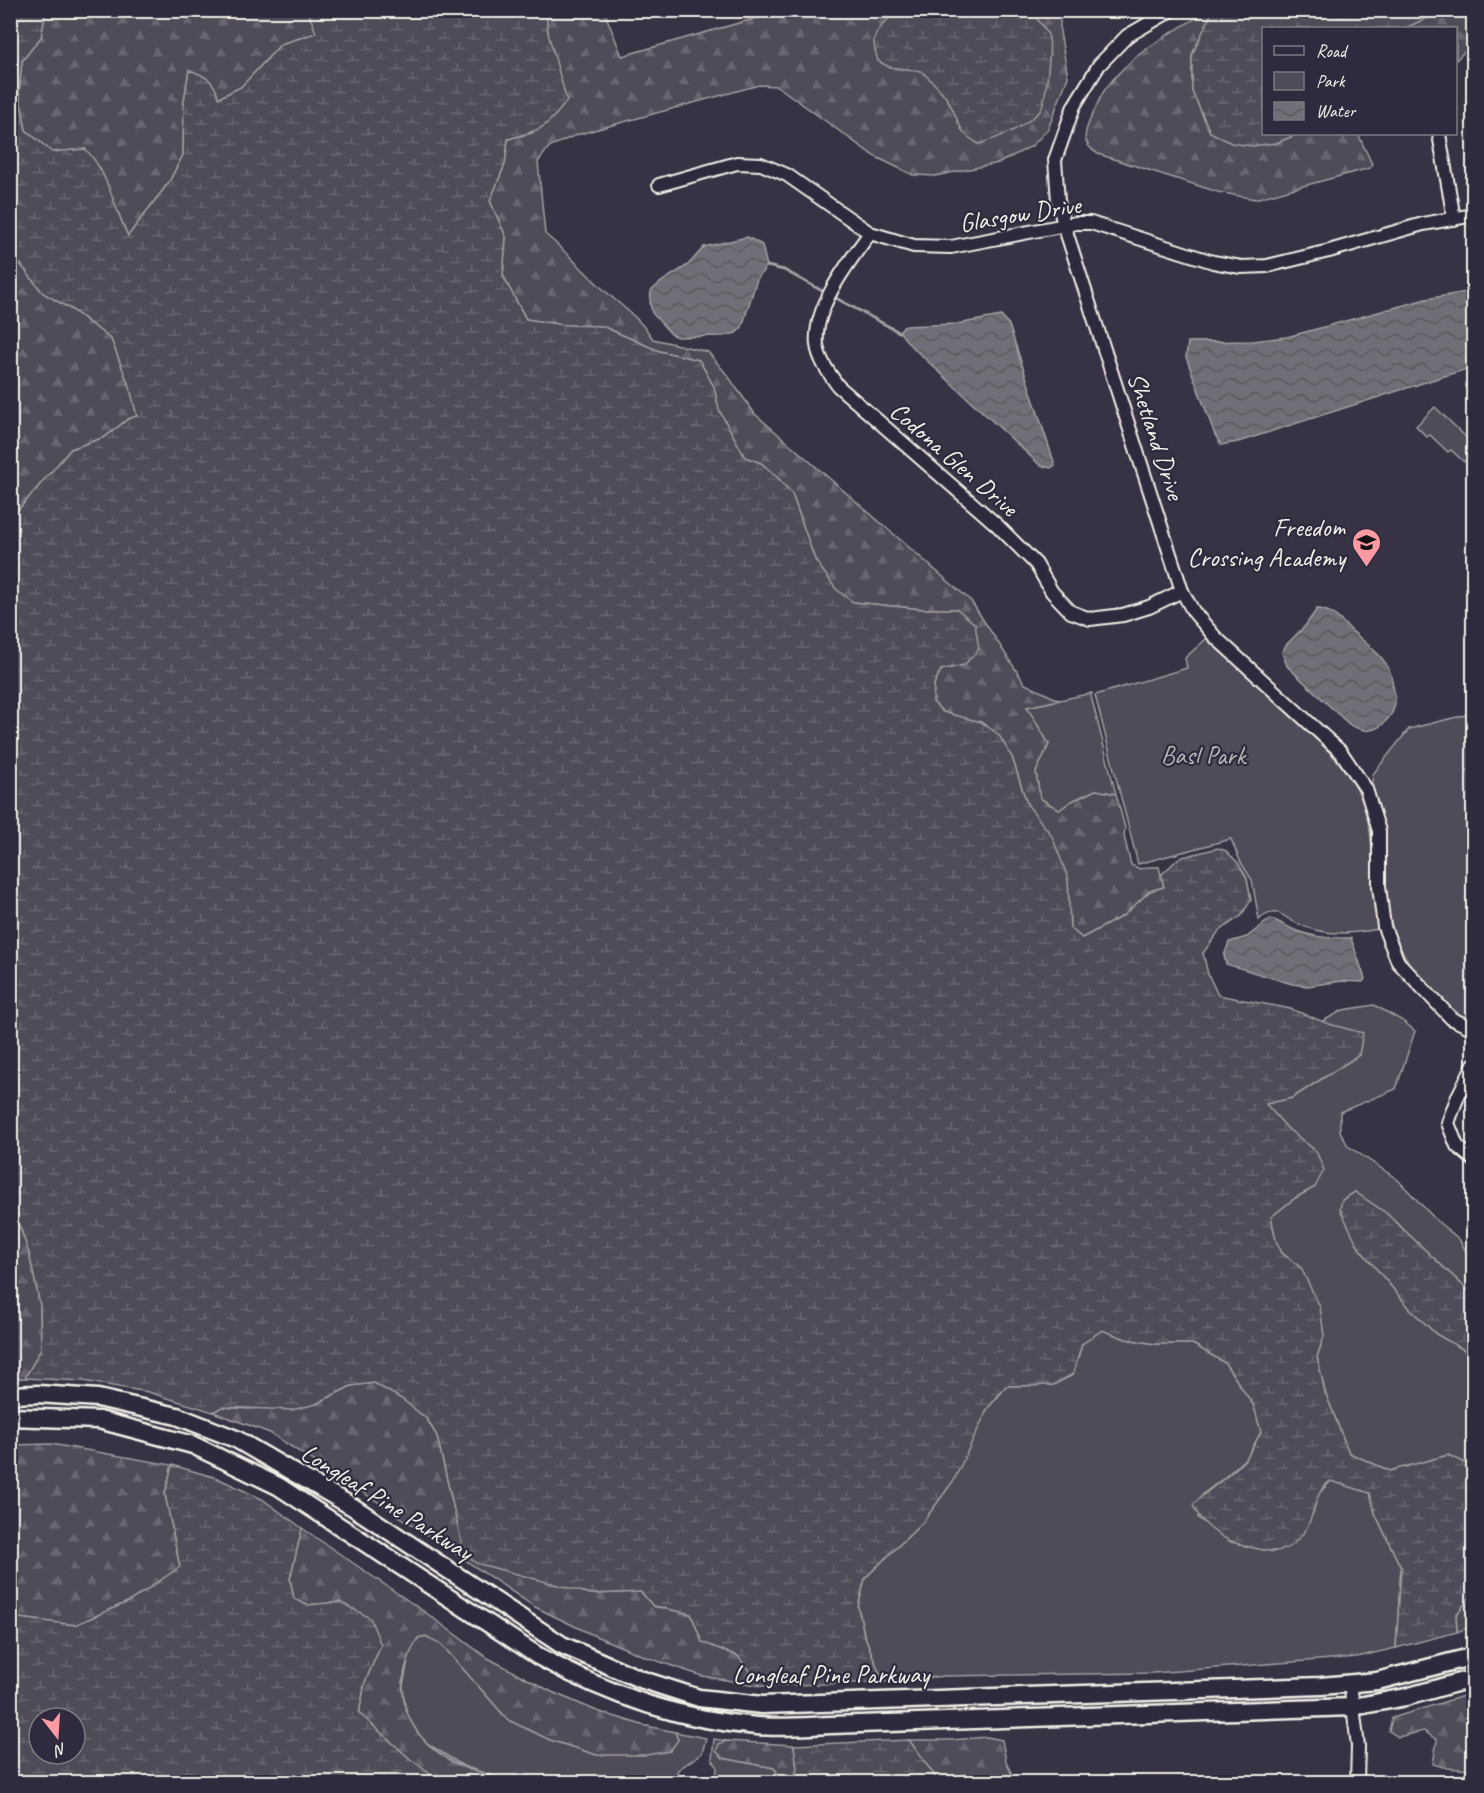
<svg xmlns="http://www.w3.org/2000/svg" width="1484" height="1793" font-family="Caveat,sans-serif">
<defs>
<pattern id="forest-firs" width="22" height="20" patternUnits="userSpaceOnUse" patternTransform="scale(1.5)"><rect width="22" height="20" fill="#504b59"/><path d="M5 1l3.5 6h-7zM16 11l3.5 6h-7z" fill="#6a6571"/></pattern>
<pattern id="wetland-marsh" width="20" height="14" patternUnits="userSpaceOnUse" patternTransform="scale(1.5)"><rect width="20" height="14" fill="#504b59"/><path d="M1 5h8M5 5V1M11 12h8M15 12V8" fill="none" stroke="#6a6571"/></pattern>
<pattern id="water-waves" width="16" height="10" patternUnits="userSpaceOnUse" patternTransform="scale(1.5)"><rect width="16" height="10" fill="#726e77"/><path d="M0 5q4-4 8 0t8 0" fill="none" stroke="#5b595c"/></pattern>
</defs>
<rect width="100%" height="100%" fill="#373244"/>
<filter id="ink" filterUnits="userSpaceOnUse"><feTurbulence type="fractalNoise" baseFrequency=".0167" numOctaves="2"/><feDisplacementMap in="SourceGraphic" scale="12" xChannelSelector="R" yChannelSelector="G"/><feConvolveMatrix kernelMatrix="1 2 1 2 8 2 1 2 1" color-interpolation-filters="sRGB"/></filter>
<g filter="url(#ink)">
<g fill="#504b59" stroke="#a29ea0" stroke-width="1.5">
<path d="M 1435,407 L 1473,444 L 1473,452 L 1464,462 L 1451,450 L 1448,452 L 1430,435 L 1427,437 L 1416,426 Z"/>
<path d="M 1207,638 C 1232,661 1257,684 1281,707 C 1315,738 1356,769 1367,816 C 1377,854 1368,892 1379,929 C 1339,936 1313,936 1279,913 C 1270,912 1265,914 1259,920 L 1252,880 L 1240,861 L 1231,839 L 1138,864 L 1095,695 L 1187,668 L 1185,658 Z"/>
<path d="M 1092,693 L 1091,696 L 1116,794 L 1096,790 L 1072,801 L 1059,811 L 1040,798 L 1036,772 L 1049,744 L 1027,707 Z"/>
<path d="M 1473,713 L 1473,1023 L 1450,1008 L 1419,980 L 1396,941 L 1385,899 L 1371,791 L 1373,774 L 1409,729 Z"/>
<path d="M 1374,1005 L 1403,1021 L 1415,1031 L 1396,1089 L 1340,1112 L 1340,1131 L 1348,1146 L 1397,1179 L 1437,1221 L 1459,1239 L 1473,1263 L 1473,1295 L 1386,1213 L 1355,1192 L 1359,1248 L 1411,1310 L 1436,1334 L 1473,1355 L 1473,1467 L 1448,1455 L 1390,1471 L 1349,1453 L 1325,1392 L 1317,1357 L 1324,1336 L 1301,1268 L 1282,1253 L 1276,1241 L 1271,1217 L 1295,1198 L 1315,1187 L 1316,1151 L 1288,1129 L 1265,1104 L 1292,1098 L 1359,1055 L 1329,1024 L 1323,1021 L 1343,1010 Z"/>
<path d="M 1102,1330 L 1126,1339 L 1155,1344 L 1193,1344 L 1225,1363 L 1254,1406 L 1261,1432 L 1247,1457 L 1225,1477 L 1203,1494 L 1198,1518 L 1231,1542 L 1274,1552 L 1313,1513 L 1318,1494 L 1331,1481 L 1371,1493 L 1375,1513 L 1401,1568 L 1396,1648 L 1357,1657 L 1153,1673 L 945,1676 L 883,1682 L 864,1634 L 858,1607 L 865,1578 L 923,1522 L 988,1408 L 1007,1386 L 1053,1385 L 1073,1375 L 1082,1344 Z"/>
<path d="M 1473,1593 L 1473,1626 L 1457,1632 L 1456,1615 Z"/>
<path d="M 426,1636 L 442,1645 L 508,1720 L 551,1740 L 597,1755 L 678,1740 L 675,1732 L 706,1738 L 702,1753 L 678,1770 L 672,1782 L 512,1782 L 463,1766 L 422,1740 L 405,1712 L 403,1685 L 410,1651 L 418,1638 Z"/>
<path d="M 714,1739 L 727,1741 L 719,1744 L 723,1758 L 774,1768 L 780,1776 L 775,1782 L 716,1782 L 717,1766 L 712,1759 Z"/>
</g>
<g fill="url(#forest-firs)" stroke="#a29ea0" stroke-width="1.5">
<path d="M 46,11 L 308,11 L 317,33 L 281,44 L 241,87 L 218,98 L 189,70 L 184,101 L 183,155 L 169,182 L 128,236 L 99,167 L 85,149 L 52,152 L 26,130 L 19,93 L 22,61 L 41,37 Z"/>
<path d="M 546,11 L 604,11 L 622,56 L 774,13 L 778,11 L 1060,11 L 1060,32 L 1068,77 L 1048,129 L 1032,146 L 999,163 L 935,176 L 913,175 L 874,156 L 777,86 L 759,85 L 576,135 L 549,147 L 538,162 L 545,234 C 566,251 583,271 603,289 C 621,306 640,318 653,339 L 708,352 L 728,376 L 755,414 L 971,601 L 1025,684 L 1059,700 L 1027,707 L 1049,744 L 1036,772 L 1040,798 L 1059,810 L 1072,801 L 1096,790 L 1116,794 L 1125,828 L 1124,836 L 1131,865 L 1140,869 L 1149,867 L 1159,867 L 1164,887 L 1150,891 L 1123,916 L 1082,938 L 1070,928 L 1068,878 L 1027,804 L 1012,757 L 960,718 L 943,712 L 933,702 L 934,684 L 941,670 L 964,665 L 957,609 L 922,609 L 853,602 L 835,589 L 815,560 L 792,494 L 778,478 L 761,463 L 745,457 L 719,410 L 714,387 L 699,360 L 659,351 L 602,326 L 564,325 L 526,319 L 503,276 L 506,237 L 490,201 L 505,164 L 508,139 L 533,133 L 548,33 Z"/>
<path d="M 1209,11 L 1213,11 L 1192,55 L 1192,91 L 1210,132 L 1276,143 L 1298,134 L 1358,134 L 1372,164 L 1370,168 L 1255,199 L 1218,192 L 1098,154 C 1080,143 1084,133 1092,115 C 1097,106 1100,95 1107,87 C 1133,52 1172,32 1209,11 Z"/>
<path d="M 1436,11 L 1473,11 L 1473,43 L 1456,60 L 1456,28 L 1405,28 L 1432,16 Z"/>
<path d="M 11,252 L 43,293 L 71,309 L 111,339 L 130,388 L 137,416 L 128,419 L 105,437 L 71,449 L 19,509 L 11,513 Z"/>
<path d="M 10,1198 L 29,1253 L 40,1305 L 41,1349 L 25,1378 L 11,1379 Z"/>
<path d="M 374,1383 L 402,1399 L 427,1419 L 437,1436 L 464,1553 L 591,1594 L 641,1592 L 653,1606 L 691,1614 L 702,1642 L 738,1656 L 761,1686 L 702,1676 L 646,1657 L 593,1635 L 535,1607 L 381,1504 L 270,1433 L 213,1412 L 222,1407 L 249,1409 L 316,1404 L 351,1386 Z"/>
<path d="M 51,1444 L 172,1465 L 165,1494 L 180,1567 L 130,1601 L 75,1625 L 11,1617 L 10,1445 Z"/>
<path d="M 302,1528 L 429,1615 L 486,1657 L 552,1692 L 597,1711 L 642,1725 L 675,1732 L 678,1740 L 670,1751 L 646,1755 L 597,1755 L 550,1740 L 508,1720 L 442,1645 L 426,1636 L 418,1638 C 386,1693 407,1741 463,1767 C 479,1774 496,1777 512,1782 L 441,1782 L 410,1759 L 359,1713 L 365,1682 L 381,1645 L 340,1602 L 307,1605 L 294,1600 L 290,1579 Z"/>
<path d="M 1473,1693 L 1473,1770 L 1447,1768 L 1433,1764 L 1437,1740 L 1424,1731 L 1398,1737 L 1389,1731 L 1392,1718 Z"/>
<path d="M 987,1737 L 1002,1740 L 1006,1761 L 1015,1782 L 939,1782 L 909,1740 L 951,1740 Z"/>
<path d="M 727,1741 L 794,1745 L 797,1769 L 793,1782 L 775,1782 L 780,1776 L 774,1768 L 723,1758 L 716,1751 L 719,1744 Z"/>
</g>
<g fill="url(#wetland-marsh)" stroke="#a29ea0" stroke-width="1.5" fill-rule="evenodd">
<path d="M 11,10 L 46,11 L 41,37 L 22,61 L 19,93 L 26,130 L 52,152 L 85,149 C 108,171 114,208 128,236 L 169,182 L 183,155 L 184,101 L 189,70 C 207,76 214,81 219,98 L 241,87 L 281,44 L 316,33 L 308,11 L 546,11 L 548,33 L 567,101 C 544,130 543,129 508,139 L 505,164 L 490,201 L 506,237 L 503,276 L 526,319 L 564,325 L 602,326 L 659,351 L 699,360 L 714,387 L 719,410 L 745,457 L 761,463 L 778,478 L 792,494 L 815,560 L 836,589 L 853,602 L 922,609 L 957,609 L 975,624 L 979,649 L 964,665 L 941,670 L 934,684 L 933,702 L 943,712 L 981,722 L 999,735 L 1012,757 L 1027,804 L 1052,836 L 1068,878 L 1070,928 L 1082,938 L 1123,916 L 1150,891 L 1164,887 L 1161,875 L 1179,858 L 1218,848 L 1226,851 L 1238,863 L 1247,878 L 1251,900 L 1241,916 L 1219,931 L 1203,953 L 1208,974 L 1218,995 L 1291,1009 L 1329,1024 L 1363,1033 L 1359,1055 L 1292,1098 L 1266,1104 L 1288,1129 L 1316,1151 L 1324,1170 L 1315,1187 L 1295,1198 L 1271,1217 L 1276,1241 L 1282,1253 L 1301,1268 L 1320,1307 L 1324,1336 L 1317,1357 L 1325,1392 L 1349,1453 L 1390,1471 L 1448,1455 L 1473,1467 L 1473,1593 L 1456,1615 L 1457,1632 L 1396,1648 L 1401,1568 L 1375,1513 L 1370,1493 L 1331,1481 C 1319,1488 1317,1499 1313,1512 C 1308,1529 1295,1551 1274,1551 C 1264,1551 1251,1547 1242,1545 C 1221,1539 1201,1525 1193,1505 C 1209,1487 1232,1476 1247,1457 C 1252,1449 1257,1440 1261,1432 L 1254,1406 L 1225,1363 L 1193,1344 L 1155,1344 L 1126,1339 L 1102,1330 L 1082,1344 L 1073,1374 L 1053,1385 L 1006,1386 L 988,1408 L 954,1480 L 923,1522 L 865,1578 L 858,1607 L 864,1634 L 883,1682 L 761,1686 L 738,1656 L 702,1642 L 691,1614 L 653,1606 L 641,1592 L 591,1594 L 476,1563 L 464,1553 L 437,1436 L 427,1419 L 402,1399 L 374,1383 L 351,1386 L 316,1404 L 292,1410 L 222,1407 L 213,1412 L 148,1392 L 83,1381 L 25,1378 L 41,1349 L 40,1305 L 29,1253 L 10,1198 L 11,513 L 19,509 L 71,449 L 105,437 L 128,419 L 137,416 L 130,388 L 111,339 L 71,309 L 43,293 L 11,252 Z"/>
<path d="M 895,10 L 1031,11 C 1036,18 1047,29 1049,38 C 1051,47 1046,104 1040,111 C 1023,128 1003,136 979,144 C 955,131 960,119 947,99 C 940,88 930,79 921,71 L 889,67 L 878,61 C 868,30 878,34 895,10 Z"/>
<path d="M 1213,10 L 1436,10 L 1436,11 L 1432,16 L 1405,28 L 1264,28 L 1264,134 L 1298,134 L 1276,143 L 1252,146 L 1231,143 L 1210,132 L 1192,91 L 1192,55 Z"/>
<path d="M 1355,1192 L 1386,1213 L 1473,1295 L 1473,1355 L 1436,1334 L 1411,1310 L 1359,1248 L 1340,1209 L 1342,1200 Z"/>
<path d="M 172,1465 L 217,1478 L 262,1499 L 302,1528 L 290,1579 L 294,1599 L 307,1605 L 340,1602 L 370,1618 L 381,1645 L 365,1682 L 359,1713 L 410,1759 L 441,1782 L 11,1782 L 11,1617 L 75,1625 L 130,1601 L 180,1567 L 165,1494 ZM 39,1718 L 75,1718 L 75,1754 L 39,1754 Z"/>
<path d="M 909,1740 L 939,1782 L 793,1782 L 797,1769 L 794,1745 Z"/>
</g>
<g fill="url(#water-waves)" stroke="#a6a2a4" stroke-width="1.5">
<path d="M 747,237 L 762,245 L 767,266 L 757,279 L 742,327 L 736,333 L 723,336 L 677,337 L 671,334 L 652,313 L 650,302 L 651,291 L 661,282 L 688,265 L 704,247 Z"/>
<path d="M 1473,291 L 1473,367 L 1238,442 L 1221,445 L 1215,435 L 1186,357 L 1188,342 L 1253,341 L 1287,337 L 1426,299 Z"/>
<path d="M 1001,316 L 1009,325 L 1055,465 L 1051,468 L 1041,466 L 909,344 L 899,331 L 904,326 L 956,324 Z"/>
<path d="M 1317,609 C 1332,609 1342,622 1352,631 C 1365,643 1384,655 1390,672 C 1392,676 1392,681 1393,686 C 1397,702 1396,711 1384,723 C 1372,734 1363,731 1350,725 L 1287,666 L 1282,652 L 1287,644 L 1305,626 Z"/>
<path d="M 1270,919 C 1280,921 1288,928 1297,931 C 1316,938 1331,938 1351,938 L 1365,979 L 1363,982 L 1343,981 L 1307,986 L 1292,984 L 1226,964 L 1224,956 L 1229,942 L 1247,937 Z"/>
</g>
<g fill="none" stroke-linecap="round" stroke-linejoin="round">
<g stroke="#a6a2a4" stroke-width="3">
<path d="M 767,266 L 784,270 L 826,293"/>
<path d="M 832,296 L 899,332"/>
</g>
<defs>
<g id="street">
<path d="M 1172,10 L 1127,36 L 1099,65 L 1074,106 L 1055,160 L 1058,201 L 1064,225 L 1182,591 L 1193,611 L 1215,637 L 1341,752 L 1366,789 L 1379,831 L 1379,886 L 1384,927 L 1398,962 L 1452,1019 L 1474,1029"/>
<path d="M 1439,134 L 1454,219"/>
<path d="M 659,185 L 737,163 L 761,164 L 787,175 L 870,233 L 914,246 L 951,247 L 1076,223 L 1091,223 L 1213,262 L 1241,267 L 1267,266 L 1329,251 L 1423,224 L 1474,215"/>
<path d="M 870,233 C 849,262 813,307 817,345 C 819,360 829,373 838,386 L 997,525 L 1036,564 L 1052,592 L 1071,612 L 1090,619 L 1123,615 L 1149,607 L 1182,591"/>
<path d="M 1474,1064 L 1458,1096 L 1448,1123 L 1457,1146 L 1474,1160"/>
<path d="M 1350,1683 L 1358,1746 L 1357,1782"/>
</g>
<g id="secondary">
<path d="M 10,1395 L 38,1394 L 98,1398 L 177,1416 L 236,1439 L 353,1507 L 562,1645 L 640,1679 L 699,1698 L 762,1705 L 1321,1686 L 1377,1681 L 1474,1656"/>
<path d="M 10,1417 L 99,1420 L 193,1445 L 278,1486 L 538,1656 C 606,1694 679,1720 757,1726 C 781,1728 806,1726 831,1725 L 1353,1707 L 1406,1697 L 1474,1678"/>
</g>
</defs>
<use href="#street" stroke="#f4f1e8" stroke-width="16"/>
<use href="#secondary" stroke="#f4f1e8" stroke-width="21"/>
<use href="#street" stroke="#2f2a3d" stroke-width="12"/>
<use href="#secondary" stroke="#2f2a3d" stroke-width="16"/>
</g>
</g>
<defs>
<symbol id="school-pin" viewBox="-11 -11 22 30"><path d="M0 17L-7.5 6A9.5 9.5 0 1 1 7.5 6Z" fill="#ff9aa2" stroke="#2f2a3d"/><path d="M0-5L7-2L0 1L-7-2ZM-4 1L0 2.5L4 1V4Q0 6-4 4Z" fill="#111"/></symbol>
</defs>
<g fill-rule="evenodd">
<use href="#school-pin" x="1350" y="526" width="33" height="45"/>
</g>
<g text-anchor="middle" dominant-baseline="central" stroke-width="4.5" stroke-linejoin="round" paint-order="stroke">
<g font-size="26" fill="#f4f1e8" stroke="#2f2a3d">
<text transform="translate(1020 214) rotate(-9)">Glasgow Drive</text>
<text transform="translate(1156 436) rotate(72)">Shetland Drive</text>
<text transform="translate(954 459) rotate(41)">Codona Glen Drive</text>
<text transform="translate(387 1502) rotate(32)">Longleaf Pine Parkway</text>
<text x="831" y="1674">Longleaf Pine Parkway</text>
</g>
<g font-size="26" fill="#f4f1e8" stroke="#2f2a3d" text-anchor="end">
<text x="1345" y="527">Freedom<tspan x="1345" dy="30">Crossing Academy</tspan></text>
</g>
<g font-size="26" fill="#bbb7b6" stroke="#2f2a3d">
<text x="1203" y="755">Basl Park</text>
</g>
</g>
<rect width="1484" height="1793" fill="none" stroke="#2f2a3d" stroke-width="36"/>
<rect x="18" y="18" width="1448" height="1757" fill="none" stroke="#f4f1e8" stroke-width="2" filter="url(#ink)"/>
<rect x="1262" y="27" width="195" height="108" fill="#2f2a3d" stroke="#7e7a81" stroke-width="1.5"/>
<rect x="1274" y="46" width="30" height="9" fill="#2f2a3d" stroke="#7e7a81" stroke-width="1.5"/>
<text x="1316" y="57" font-size="18" fill="#f4f1e8">Road</text>
<rect x="1274" y="72" width="30" height="18" fill="#504b59" stroke="#7e7a81" stroke-width="1.5"/>
<text x="1316" y="87" font-size="18" fill="#f4f1e8">Park</text>
<rect x="1274" y="102" width="30" height="18" fill="url(#water-waves)" stroke="#7e7a81" stroke-width="1.5"/>
<text x="1316" y="117" font-size="18" fill="#f4f1e8">Water</text>
<g transform="translate(57 1736) rotate(163)"><circle r="28" fill="#2f2a3d" stroke="#7e7a81" stroke-width="1.5"/>
<path d="M0-4.5L10 22L0 15L-10 22Z" fill="#ff9aa2"/>
<text y="-9" font-size="16" font-weight="bold" text-anchor="middle" fill="#f4f1e8">N</text>
</g>
</svg>
